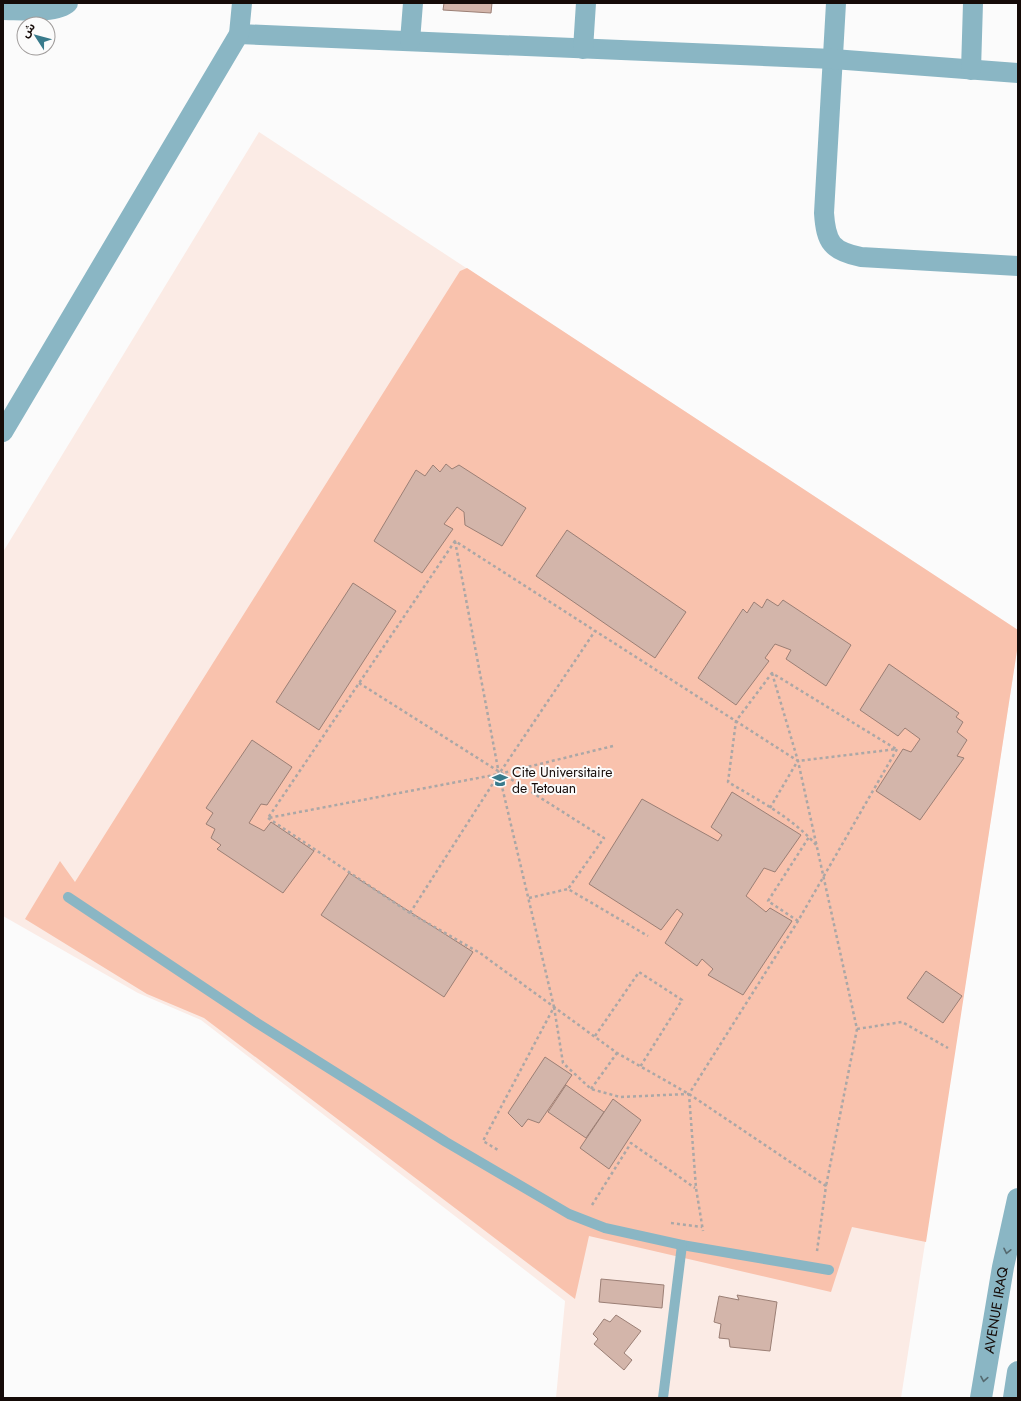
<svg xmlns="http://www.w3.org/2000/svg" width="1021" height="1401" font-family="Jost,'Noto Sans Arabic',sans-serif">
<rect width="100%" height="100%" fill="#fbfbfb"/>
<path fill="#fbebe5" d="M 259,132 L 1018,630 L 1018,644 L 901,1398 L 556,1398 L 565,1301 L 201,1020 L 138,993 L 3,916 L 3,552 Z"/>
<path fill="#f9c2ad" d="M 467,268 L 1018,630 L 1018,644 L 926,1242 L 852,1227 L 831,1292 L 589,1236 L 575,1299 L 204,1018 L 147,994 L 25,919 L 60,861 L 75,882 L 460,271 Z"/>
<g fill="#d3b5aa" stroke="#9b7f75">
<path d="M 444,3 L 492,3 L 491,13 L 443,10 Z"/>
<path d="M 446,464 L 452,469 L 459,465 L 526,508 L 502,546 L 465,525 L 464,512 L 457,507 L 444,524 L 453,529 L 422,573 L 374,541 L 416,470 L 425,476 L 433,465 L 440,472 Z"/>
<path d="M 567,530 L 686,612 L 655,658 L 536,576 Z"/>
<path d="M 353,583 L 396,611 L 319,730 L 276,702 Z"/>
<path d="M 767,599 L 778,606 L 783,600 L 851,645 L 826,686 L 786,659 L 791,650 L 775,644 L 765,658 L 769,661 L 736,705 L 698,678 L 743,609 L 747,613 L 754,602 L 762,608 Z"/>
<path d="M 889,664 L 959,713 L 956,717 L 963,722 L 957,732 L 967,740 L 957,756 L 964,758 L 920,820 L 876,791 L 903,749 L 911,752 L 920,739 L 905,728 L 898,736 L 860,710 Z"/>
<path d="M 252,740 L 292,767 L 267,805 L 261,804 L 249,823 L 264,831 L 271,822 L 314,851 L 283,893 L 217,849 L 221,845 L 211,838 L 215,829 L 206,824 L 213,813 L 206,808 Z"/>
<path d="M 732,792 L 801,835 L 775,872 L 764,868 L 746,896 L 766,912 L 770,908 L 792,921 L 743,995 L 708,975 L 713,969 L 702,959 L 697,966 L 665,943 L 683,914 L 677,909 L 661,930 L 589,884 L 642,799 L 718,841 L 722,835 L 711,827 Z"/>
<path d="M 349,873 L 473,952 L 444,997 L 321,915 Z"/>
<path d="M 926,971 L 962,996 L 943,1023 L 907,998 Z"/>
<path d="M 545,1057 L 572,1075 L 539,1123 L 528,1119 L 522,1127 L 508,1113 Z"/>
<path d="M 566,1085 L 604,1112 L 586,1138 L 548,1112 Z"/>
<path d="M 613,1099 L 641,1120 L 609,1169 L 580,1148 Z"/>
<path d="M 601,1279 L 664,1285 L 662,1308 L 599,1302 Z"/>
<path d="M 737,1295 L 777,1302 L 770,1351 L 730,1347 L 729,1339 L 719,1338 L 721,1324 L 714,1322 L 719,1296 L 739,1300 Z"/>
<path d="M 616,1315 L 641,1331 L 624,1353 L 632,1360 L 624,1370 L 594,1344 L 598,1339 L 593,1334 L 604,1319 L 610,1322 Z"/>
</g>
<g fill="none" stroke-linecap="round" stroke-linejoin="round">
<g stroke="#aba7a6" stroke-width="2.5" stroke-dasharray="3 3" stroke-linecap="butt">
<path d="M 455,541 L 499,774 L 554,1007 L 483,1141 L 498,1150"/>
<path d="M 772,673 L 798,761 L 857,1029 L 826,1186"/>
<path d="M 359,683 L 604,838 L 568,889"/>
<path d="M 613,746 L 499,774 L 268,818 L 455,541 L 798,761 L 897,749 L 798,921 L 689,1094 L 696,1188 L 703,1231"/>
<path d="M 770,808 L 797,762"/>
<path d="M 268,818 L 410,913 L 480,953 L 617,1053 L 689,1094 L 826,1186 L 817,1251"/>
<path d="M 816,845 C 793,818 758,800 728,782 L 736,721 L 772,673 L 896,749"/>
<path d="M 529,898 L 568,889 L 648,936"/>
<path d="M 410,913 L 499,774 L 595,631"/>
<path d="M 798,921 L 768,901 L 809,837"/>
<path d="M 554,1007 L 563,1063 L 591,1089 L 620,1097 L 688,1094"/>
<path d="M 857,1029 L 902,1022 L 948,1048"/>
<path d="M 595,1036 L 639,972 L 682,1000 L 640,1067"/>
<path d="M 591,1089 L 617,1053"/>
<path d="M 592,1205 L 631,1143 L 695,1188"/>
<path d="M 671,1223 L 702,1227"/>
</g>
<g stroke="#8ab6c4" stroke-width="10">
<path d="M 68,897 L 257,1023 L 446,1142 L 569,1214 L 605,1228 L 682,1245 L 829,1270"/>
<path d="M 663,1398 L 682,1245"/>
</g>
<g stroke="#8ab6c4" stroke-width="20">
<path d="M 836,3 L 824,213 C 826,243 832,251 861,257 L 1018,266"/>
<path d="M 3,10 C 19,10 57,14 68,3"/>
<path d="M 239,34 L 833,59 L 1018,73"/>
<path d="M 410,41 L 413,3"/>
<path d="M 583,49 L 586,3"/>
<path d="M 971,70 L 973,3"/>
<path d="M 3,432 L 239,34 L 242,3"/>
</g>
<g stroke="#8ab6c4" stroke-width="22">
<path id="s1" d="M 981,1398 L 1003,1267 L 1018,1199"/>
<path d="M 1014,1398 L 1018,1372"/>
</g>
</g>
<defs><path id="oneway-chevron" d="M-2-3.5L2.5 0L-2 3.5" fill="none" stroke-width="1.6" stroke-linecap="round" stroke-linejoin="round"/></defs>
<g stroke="#55696f">
<use href="#oneway-chevron" transform="translate(1007 1251) rotate(102)"/>
<use href="#oneway-chevron" transform="translate(984 1379) rotate(100)"/>
</g>
<defs>
<symbol id="university-bare" viewBox="-9 -9 18 18"><path d="M0-5L7-2L0 1L-7-2ZM-4 1L0 2.5L4 1V4Q0 6-4 4Z" fill="#387a8b" stroke="#fbfbfb" stroke-width="2.5" paint-order="stroke"/></symbol>
</defs>
<g fill-rule="evenodd">
<use href="#university-bare" x="489" y="769" width="22" height="22"/>
</g>
<g text-anchor="middle" dominant-baseline="central" stroke-width="4" stroke-linejoin="round" paint-order="stroke">
<g font-size="14" fill="#150b08" stroke="#fbfbfb" text-anchor="start">
<text x="512" y="772">Cite Universitaire<tspan x="512" dy="16">de Tetouan</tspan></text>
</g>
<g font-size="14" fill="#150b08" stroke="#fbfbfb">
<text stroke="none"><textPath href="#s1" startOffset="89">AVENUE IRAQ</textPath></text>
</g>
</g>
<rect width="1021" height="1401" fill="none" stroke="#150b08" stroke-width="8"/>
<g transform="translate(36 36) rotate(306)"><circle r="19" fill="#fbfbfb" stroke="#9f9b9a"/>
<path d="M0-3L7 15L0 10L-7 15Z" fill="#387a8b"/>
<text y="-6" font-size="11" font-weight="bold" text-anchor="middle" fill="#150b08">ش</text>
</g>
</svg>
